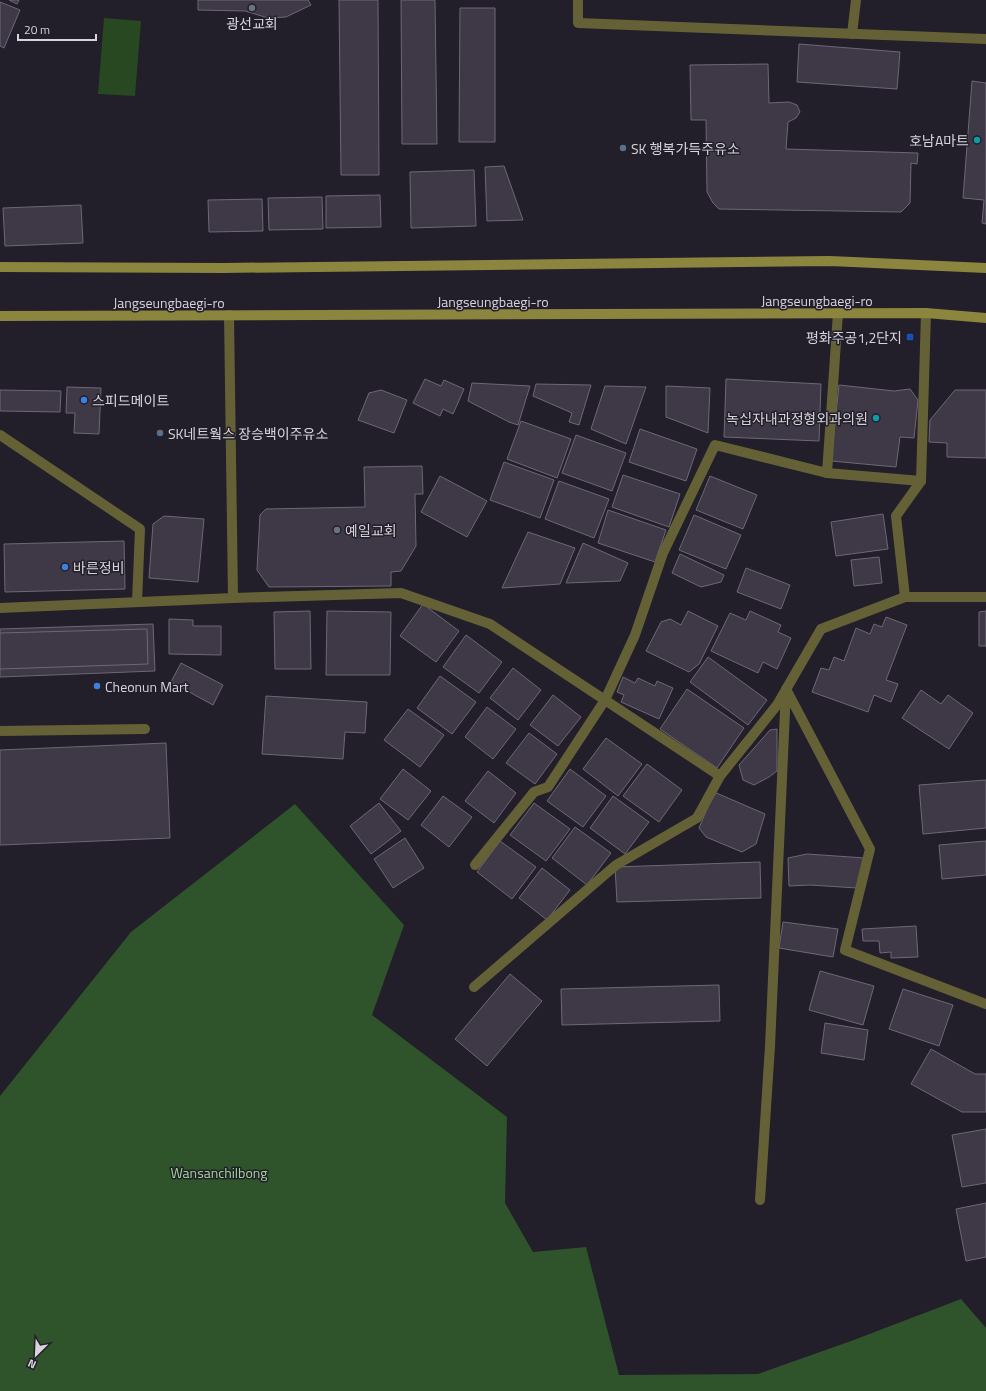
<svg xmlns="http://www.w3.org/2000/svg" width="986" height="1391" font-family="'Titillium Web','Noto Sans KR',sans-serif">
<rect width="100%" height="100%" fill="#221e2a"/>
<path fill="#284822" d="M 104,18 L 141,21 L 135,96 L 98,94 Z"/>
<path fill="#2f532a" d="M 295,804 L 404,925 L 372,1015 L 507,1117 L 505,1203 L 533,1252 L 586,1247 L 619,1375 L 758,1374 L 851,1341 L 961,1299 L 986,1328 L 986,1391 L 0,1391 L 0,1096 L 131,932 Z"/>
<g fill="#3f3947" stroke="#6d6776">
<path d="M 9,0 L 19,0 L 17,4 Z"/>
<path d="M 198,0 L 308,0 L 311,5 L 286,17 L 268,18 L 245,11 L 198,10 Z"/>
<path d="M 339,0 L 378,0 L 379,175 L 341,175 Z"/>
<path d="M 401,0 L 435,0 L 437,144 L 402,144 Z"/>
<path d="M 0,2 L 20,10 L 4,48 L 0,46 Z"/>
<path d="M 460,8 L 495,8 L 495,142 L 459,142 Z"/>
<path d="M 799,44 L 900,52 L 897,89 L 797,82 Z"/>
<path d="M 768,64 L 769,103 L 789,102 L 797,105 L 800,112 L 796,118 L 788,122 L 786,149 L 918,153 L 917,164 L 911,163 L 910,203 L 901,212 L 719,209 L 713,203 L 707,192 L 706,120 L 691,120 L 690,65 Z"/>
<path d="M 972,81 L 986,83 L 986,224 L 982,223 L 984,200 L 963,198 Z"/>
<path d="M 504,166 L 523,220 L 487,221 L 485,167 Z"/>
<path d="M 474,170 L 476,226 L 411,228 L 410,172 Z"/>
<path d="M 380,195 L 381,227 L 326,228 L 326,196 Z"/>
<path d="M 322,197 L 323,229 L 269,230 L 268,198 Z"/>
<path d="M 262,199 L 263,231 L 209,232 L 208,200 Z"/>
<path d="M 81,205 L 83,243 L 5,246 L 3,208 Z"/>
<path d="M 425,379 L 441,386 L 444,380 L 464,389 L 453,414 L 443,409 L 440,416 L 413,403 Z"/>
<path d="M 726,379 L 821,384 L 819,441 L 724,437 Z"/>
<path d="M 472,383 L 530,386 L 518,425 L 509,422 L 468,401 Z"/>
<path d="M 536,384 L 591,385 L 579,425 L 569,422 L 572,413 L 533,396 Z"/>
<path d="M 839,385 L 894,391 L 910,389 L 918,400 L 914,438 L 900,437 L 896,467 L 831,461 Z"/>
<path d="M 605,386 L 646,387 L 626,444 L 591,429 Z"/>
<path d="M 666,386 L 710,388 L 708,433 L 666,417 Z"/>
<path d="M 67,387 L 101,388 L 99,434 L 74,433 L 75,413 L 66,413 Z"/>
<path d="M 0,390 L 61,391 L 60,412 L 0,411 Z"/>
<path d="M 381,390 L 407,400 L 394,433 L 358,420 L 369,393 Z"/>
<path d="M 955,390 L 986,390 L 986,458 L 947,457 L 947,443 L 929,442 L 930,420 Z"/>
<path d="M 521,421 L 571,439 L 557,478 L 507,459 Z"/>
<path d="M 640,429 L 697,449 L 686,481 L 629,462 Z"/>
<path d="M 576,435 L 626,453 L 612,491 L 562,473 Z"/>
<path d="M 504,462 L 554,480 L 540,518 L 490,500 Z"/>
<path d="M 422,466 L 423,494 L 415,494 L 416,546 L 401,571 L 391,572 L 391,586 L 269,587 L 257,570 L 260,515 L 266,509 L 365,507 L 364,467 Z"/>
<path d="M 623,475 L 680,494 L 669,527 L 612,507 Z"/>
<path d="M 440,476 L 487,501 L 467,537 L 421,512 Z"/>
<path d="M 710,476 L 757,495 L 743,529 L 696,510 Z"/>
<path d="M 559,481 L 609,499 L 594,538 L 545,519 Z"/>
<path d="M 608,510 L 666,530 L 655,562 L 598,543 Z"/>
<path d="M 883,514 L 888,549 L 836,556 L 831,522 Z"/>
<path d="M 694,515 L 741,535 L 726,569 L 679,550 Z"/>
<path d="M 164,516 L 204,519 L 198,582 L 149,578 L 153,524 Z"/>
<path d="M 528,532 L 575,548 L 560,584 L 502,588 Z"/>
<path d="M 124,541 L 125,589 L 5,592 L 4,544 Z"/>
<path d="M 583,543 L 628,563 L 620,581 L 566,583 Z"/>
<path d="M 680,554 L 724,575 L 721,582 L 701,587 L 672,573 Z"/>
<path d="M 879,557 L 882,583 L 854,586 L 851,560 Z"/>
<path d="M 746,568 L 790,585 L 781,609 L 737,592 Z"/>
<path d="M 423,604 L 459,631 L 436,662 L 400,636 Z"/>
<path d="M 310,611 L 311,669 L 275,669 L 274,612 Z"/>
<path d="M 327,611 L 391,612 L 390,675 L 326,675 Z"/>
<path d="M 688,611 L 718,626 L 699,664 L 689,672 L 646,651 L 661,622 L 670,619 L 681,625 Z"/>
<path d="M 750,611 L 781,625 L 778,632 L 791,638 L 777,669 L 763,662 L 758,673 L 711,651 L 730,613 L 746,620 Z"/>
<path d="M 986,611 L 986,646 L 979,646 L 979,612 Z"/>
<path d="M 886,617 L 907,625 L 886,680 L 898,684 L 891,702 L 874,695 L 868,712 L 812,692 L 821,668 L 829,670 L 834,657 L 844,661 L 856,628 L 870,634 L 874,624 L 882,627 Z"/>
<path d="M 169,619 L 193,620 L 193,626 L 221,626 L 221,655 L 169,654 Z"/>
<path d="M 153,624 L 155,671 L 0,677 L 0,629 Z"/>
<path d="M 147,629 L 148,664 L 0,669 L 0,633 Z"/>
<path d="M 466,635 L 502,662 L 479,693 L 443,667 Z"/>
<path d="M 708,657 L 767,700 L 748,725 L 690,682 Z"/>
<path d="M 181,663 L 223,685 L 213,705 L 171,682 Z"/>
<path d="M 513,668 L 541,690 L 518,720 L 490,698 Z"/>
<path d="M 440,676 L 476,702 L 452,734 L 417,708 Z"/>
<path d="M 623,677 L 635,683 L 638,678 L 655,686 L 657,681 L 673,688 L 659,719 L 621,702 L 624,695 L 617,692 Z"/>
<path d="M 687,689 L 744,728 L 717,768 L 660,729 Z"/>
<path d="M 921,690 L 941,704 L 948,695 L 973,713 L 949,749 L 902,718 Z"/>
<path d="M 553,695 L 581,717 L 558,746 L 530,725 Z"/>
<path d="M 266,696 L 367,702 L 365,733 L 345,732 L 343,759 L 262,754 Z"/>
<path d="M 487,707 L 516,729 L 493,759 L 465,737 Z"/>
<path d="M 408,709 L 444,735 L 420,767 L 384,740 Z"/>
<path d="M 777,729 L 777,771 L 769,777 L 754,785 L 743,780 L 739,765 L 770,730 Z"/>
<path d="M 529,733 L 557,754 L 535,784 L 506,763 Z"/>
<path d="M 606,738 L 642,764 L 618,796 L 583,769 Z"/>
<path d="M 166,743 L 170,838 L 0,845 L 0,750 Z"/>
<path d="M 647,764 L 682,790 L 659,822 L 623,796 Z"/>
<path d="M 403,769 L 431,791 L 408,820 L 380,799 Z"/>
<path d="M 570,769 L 606,796 L 583,827 L 547,801 Z"/>
<path d="M 488,771 L 516,793 L 494,823 L 465,801 Z"/>
<path d="M 986,780 L 986,828 L 923,834 L 919,785 Z"/>
<path d="M 714,792 L 765,814 L 756,844 L 742,852 L 706,837 L 699,828 Z"/>
<path d="M 443,796 L 472,817 L 449,847 L 421,825 Z"/>
<path d="M 613,796 L 649,822 L 625,854 L 590,828 Z"/>
<path d="M 379,803 L 401,831 L 371,854 L 350,826 Z"/>
<path d="M 534,803 L 570,829 L 546,861 L 510,835 Z"/>
<path d="M 575,827 L 611,853 L 587,885 L 552,858 Z"/>
<path d="M 405,838 L 424,868 L 393,888 L 374,859 Z"/>
<path d="M 500,841 L 536,867 L 512,899 L 477,872 Z"/>
<path d="M 986,841 L 986,875 L 942,879 L 939,845 Z"/>
<path d="M 807,854 L 865,858 L 857,888 L 810,885 L 789,886 L 788,858 Z"/>
<path d="M 760,862 L 761,898 L 617,902 L 615,867 Z"/>
<path d="M 542,868 L 570,890 L 547,920 L 519,898 Z"/>
<path d="M 783,922 L 838,929 L 833,957 L 779,948 Z"/>
<path d="M 916,926 L 918,957 L 891,958 L 891,952 L 880,953 L 879,941 L 863,941 L 862,929 Z"/>
<path d="M 820,971 L 874,986 L 863,1025 L 809,1010 Z"/>
<path d="M 510,974 L 542,1001 L 487,1066 L 455,1039 Z"/>
<path d="M 719,985 L 720,1021 L 562,1025 L 561,989 Z"/>
<path d="M 903,989 L 953,1005 L 939,1046 L 889,1029 Z"/>
<path d="M 825,1023 L 868,1030 L 864,1060 L 821,1053 Z"/>
<path d="M 931,1049 L 975,1074 L 986,1074 L 986,1112 L 962,1112 L 911,1084 Z"/>
<path d="M 986,1129 L 986,1183 L 962,1187 L 952,1135 Z"/>
<path d="M 986,1203 L 986,1257 L 966,1261 L 956,1209 Z"/>
</g>
<g fill="none" stroke-linecap="round" stroke-linejoin="round">
<g stroke="#656136" stroke-width="10">
<path d="M 852,34 L 856,0"/>
<path d="M 0,731 L 145,729"/>
</g>
<g stroke="#656136" stroke-width="10">
<path d="M 578,0 L 578,23 L 986,39"/>
<path d="M 0,435 L 140,529 L 137,602"/>
<path d="M 827,473 L 921,481"/>
<path d="M 905,597 L 986,597"/>
<path d="M 233,598 L 401,593 L 490,624 L 720,776"/>
<path d="M 0,608 L 233,598 L 229,315"/>
<path d="M 475,865 L 534,792 L 548,787 L 605,700 L 635,635 L 663,553 L 715,445 L 827,473 L 838,313"/>
<path d="M 474,987 L 616,865 L 697,818 L 720,776 L 777,705 L 821,629 L 905,597 L 896,516 L 921,481 L 926,313"/>
<path d="M 760,1200 L 770,1046 L 786,689 L 870,849 L 845,950 L 986,1004"/>
</g>
<g stroke="#8c853d" stroke-width="10">
<path d="M 0,267 L 223,268 L 830,261 L 986,268"/>
<path d="M 0,316 L 926,313 L 986,318"/>
</g>
</g>
<g fill="#6b7280" stroke="#221e2a" stroke-width="1.5">
<circle cx="252" cy="8" r="4"/>
<circle cx="337" cy="530" r="4"/>
</g>
<g fill="#0f9aa8" stroke="#221e2a" stroke-width="1.5">
<circle cx="977" cy="140" r="4"/>
<circle cx="876" cy="418" r="4"/>
</g>
<g fill="#5c6f8a" stroke="#221e2a" stroke-width="1.5">
<circle cx="623" cy="148" r="4"/>
<circle cx="160" cy="433" r="4"/>
</g>
<rect fill="#1a4fb4" stroke="#221e2a" stroke-width="1.5" x="906" y="333" width="8" height="8" rx="2"/>
<g fill="#3f7fe0" stroke="#221e2a" stroke-width="1.5">
<circle cx="84" cy="400" r="4"/>
<circle cx="65" cy="567" r="4"/>
<circle cx="97" cy="686" r="4"/>
</g>
<g text-anchor="middle" dominant-baseline="central" stroke-width="3" stroke-linejoin="round" paint-order="stroke">
<g font-size="14" fill="#d7d4dc" stroke="#221e2a" text-anchor="start">
<text x="252" y="23" text-anchor="middle">광선교회</text>
<text x="969" y="140" text-anchor="end">호남A마트</text>
<text x="631" y="148">SK 행복가득주유소</text>
<text x="902" y="337" text-anchor="end">평화주공1,2단지</text>
<text x="92" y="400">스피드메이트</text>
<text x="868" y="418" text-anchor="end">녹십자내과정형외과의원</text>
<text x="168" y="433">SK네트웤스 장승백이주유소</text>
<text x="345" y="530">예일교회</text>
<text x="73" y="567">바른정비</text>
<text x="105" y="686">Cheonun Mart</text>
</g>
<g font-size="14" fill="#d7d4dc" stroke="#221e2a">
<text x="817" y="300">Jangseungbaegi-ro</text>
<text x="493" y="301">Jangseungbaegi-ro</text>
<text x="169" y="302">Jangseungbaegi-ro</text>
</g>
<g font-size="14" fill="#a0d996" stroke="#221e2a">
<text x="219" y="1172">Wansanchilbong</text>
</g>
</g>
<g transform="translate(36 1355) rotate(204)" stroke="#221e2a" stroke-width="3" paint-order="stroke">
<path d="M0-3L7 15L0 10L-7 15Z" fill="#d7d4dc"/>
<text y="-6" font-size="11" font-weight="bold" text-anchor="middle" fill="#d7d4dc">N</text>
</g>
<path d="M18 34v6h78v-6" fill="none" stroke="#d7d4dc" stroke-width="2"/>
<text x="24" y="34" font-size="12" fill="#d7d4dc" stroke="#221e2a" stroke-width="3" paint-order="stroke">20 m</text>
</svg>
